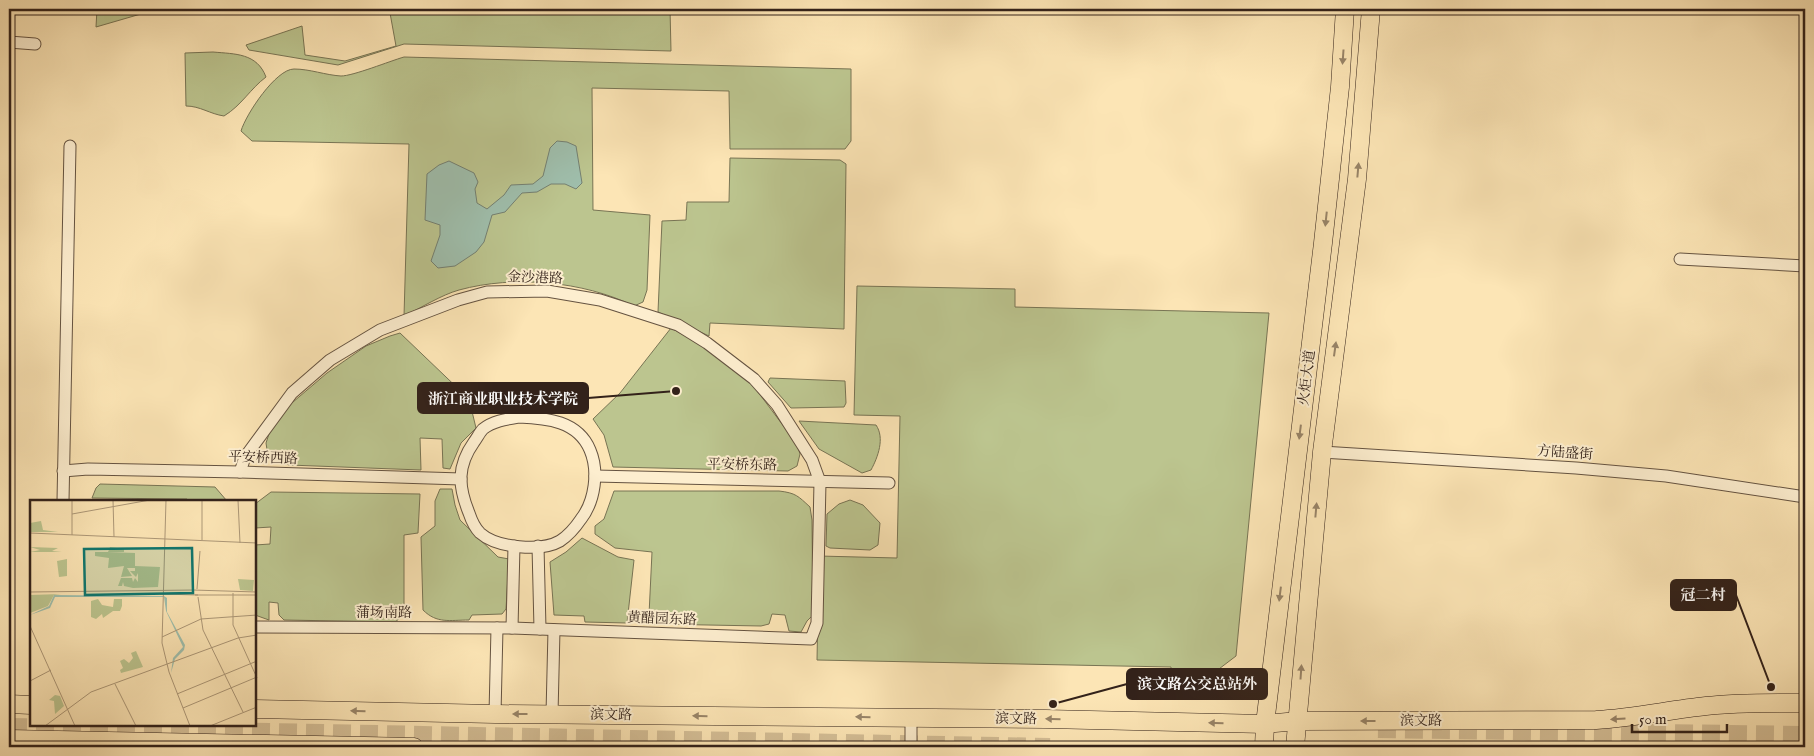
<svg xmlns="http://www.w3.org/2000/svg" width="1814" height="756" font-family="'IM FELL English','Noto Serif SC',serif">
<rect width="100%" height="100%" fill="#fce5b5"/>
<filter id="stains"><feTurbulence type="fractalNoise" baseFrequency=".004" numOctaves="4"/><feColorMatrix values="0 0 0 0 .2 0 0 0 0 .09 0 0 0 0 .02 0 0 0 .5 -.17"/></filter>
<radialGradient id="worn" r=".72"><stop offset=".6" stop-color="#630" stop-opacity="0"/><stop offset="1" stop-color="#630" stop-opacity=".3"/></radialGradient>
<g fill="#bcc58f" stroke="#787454">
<path d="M 97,9 L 158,9 L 96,27 Z"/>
<path d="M 435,9 L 670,9 L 671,51 L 404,44 L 338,65 L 249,50 L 246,45 L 302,26 L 305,55 L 345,61 L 396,46 L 390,13 L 434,11 Z"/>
<path d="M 213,52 C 235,54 257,53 266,77 C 250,89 242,105 224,116 C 210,114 200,106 186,106 L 185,53 Z"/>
<path d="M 404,57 L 851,69 L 851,141 L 845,149 L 730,149 L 729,91 L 592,88 L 593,210 L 650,215 L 647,290 L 643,302 L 634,306 C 583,281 514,275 459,290 C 441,295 421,308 404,316 L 409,144 L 252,141 L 241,131 C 246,114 276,69 294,69 C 310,69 325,75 341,76 C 353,76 390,61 404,57 Z"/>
<path d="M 730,158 L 840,160 L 846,164 L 844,329 L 710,323 L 709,336 L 658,312 L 662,221 L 686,220 L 687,202 L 729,202 Z"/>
<path d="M 857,286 L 1015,289 L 1015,307 L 1269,313 L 1236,656 L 1211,675 L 1171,675 L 1171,667 L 817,660 L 819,556 L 897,558 L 900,416 L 854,415 Z"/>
<path d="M 671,328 L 700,344 L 749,380 L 797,444 L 800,454 L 797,466 L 788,471 L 613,467 L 604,435 L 593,419 L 620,393 Z"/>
<path d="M 400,333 L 469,399 L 476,428 L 461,443 L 450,469 L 443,468 L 442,439 L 420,438 L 421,470 L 289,465 L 268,456 L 266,443 L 270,431 L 286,408 L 327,373 L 366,346 L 390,336 Z"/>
<path d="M 770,378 L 845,381 L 846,403 L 844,407 L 791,408 L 768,382 Z"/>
<path d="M 799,421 L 876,425 C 885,438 878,457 871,470 L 862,473 L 819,449 Z"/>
<path d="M 100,484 L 215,487 L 227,501 L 187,501 L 187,499 L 92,498 L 96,488 Z"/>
<path d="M 440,489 L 452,489 L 455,505 L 460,520 L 498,557 L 509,559 L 506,609 L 502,614 L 472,615 L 469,620 C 450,620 437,624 423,610 L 421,537 L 435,526 L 435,501 Z"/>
<path d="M 614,491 L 779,491 C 796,493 798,496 810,507 L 812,520 L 813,615 L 807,621 L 801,632 L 789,631 L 785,615 L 772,614 L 769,624 L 761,626 L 654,624 L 649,615 L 652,552 L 615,548 L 595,534 L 595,526 L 604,519 Z"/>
<path d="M 271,492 L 420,494 L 418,533 L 404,535 L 404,615 L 395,622 L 284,620 L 279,615 L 278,603 L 269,602 L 269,620 L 255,615 L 255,545 L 270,544 L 271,527 L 255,528 L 255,504 Z"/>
<path d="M 850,500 L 863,505 L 880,523 L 878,545 L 870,550 L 830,548 L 826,546 L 827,514 L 839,504 Z"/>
<path d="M 582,538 L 618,557 L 634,560 L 627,623 L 585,622 L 584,616 L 554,615 L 550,562 L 566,552 Z"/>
</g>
<path fill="#9fbfad" stroke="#748072" d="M 557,141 L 567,142 L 576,146 L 582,183 L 576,189 L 565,184 L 551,184 L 537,192 L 522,193 L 505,212 L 492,215 L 484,242 L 476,252 L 455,266 L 438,268 L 431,261 L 440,235 L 440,225 L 425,220 L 427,174 L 439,165 L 449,161 L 474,173 L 478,182 L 475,189 L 477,203 L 487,209 L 504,195 L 511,185 L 533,184 L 543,176 L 550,148 Z"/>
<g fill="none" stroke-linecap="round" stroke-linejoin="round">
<g stroke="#d4be96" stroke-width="18" stroke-dasharray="18 9" stroke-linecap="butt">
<path d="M 9,727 L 1050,747"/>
<path d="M 1378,729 L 1805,735"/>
</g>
<defs>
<g id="minor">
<path d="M 9,42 L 35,44"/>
<path d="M 1680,259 L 1805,266"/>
<path d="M 519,417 C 547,418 578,421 590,450 C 599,471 595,501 581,519 C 575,528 569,535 560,541 C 541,552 497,548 480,533 C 475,528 471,519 469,513 C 458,486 457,466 474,442 C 477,438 480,432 483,429 C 493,421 507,419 519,417 Z"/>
<path d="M 1322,452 L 1576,468 L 1666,476 L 1805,497"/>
<path d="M 63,471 L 88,469 L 240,472 L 461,479"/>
<path d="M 240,472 L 245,457 L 292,393 L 330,360 L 380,330 L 458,300 L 487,292 L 547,291 L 600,300 L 678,325 L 707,343 L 754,379 L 777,405 L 812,460 L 820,482 L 817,623 L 811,639 L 512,628 L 255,627"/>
<path d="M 595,476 L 889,483"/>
<path d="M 63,501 L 70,146"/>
<path d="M 538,546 L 540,629"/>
<path d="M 512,628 L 514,546"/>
<path d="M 495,714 L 497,628"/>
<path d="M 552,714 L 554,630"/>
<path d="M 911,747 L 911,718"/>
</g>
<g id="primary">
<path d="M 9,704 L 31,705"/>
<path d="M 255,709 L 495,714 L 1046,719 L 1265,724 L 1298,721 L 1596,720 C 1633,718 1669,710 1706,706 C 1739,702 1772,703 1805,703"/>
<path d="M 9,739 L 414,747"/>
<path d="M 1264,747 L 1265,724 L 1323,243 L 1340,87 L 1345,9"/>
<path d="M 1295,747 L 1322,452 L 1357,179 L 1371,9"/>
</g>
</defs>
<use href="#minor" stroke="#655341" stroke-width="13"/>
<use href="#primary" stroke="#33221a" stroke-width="19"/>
<use href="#minor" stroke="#fdeecf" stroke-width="11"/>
<use href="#primary" stroke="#fce5b5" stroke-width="18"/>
</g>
<defs><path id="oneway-solid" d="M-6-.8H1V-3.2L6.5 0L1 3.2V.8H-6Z" transform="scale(1.25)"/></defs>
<g fill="#988468">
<use href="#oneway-solid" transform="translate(1343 57) rotate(94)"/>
<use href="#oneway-solid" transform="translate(1358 170) rotate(-85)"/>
<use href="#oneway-solid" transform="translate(1326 219) rotate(96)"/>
<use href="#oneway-solid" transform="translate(1335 349) rotate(-82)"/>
<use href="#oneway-solid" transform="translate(1300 432) rotate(97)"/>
<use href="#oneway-solid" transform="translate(1316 510) rotate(-85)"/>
<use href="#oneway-solid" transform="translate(1280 594) rotate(97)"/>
<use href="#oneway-solid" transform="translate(1301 672) rotate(-86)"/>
<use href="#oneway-solid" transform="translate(358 711) rotate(-179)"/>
<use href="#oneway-solid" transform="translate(520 714) rotate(-180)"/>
<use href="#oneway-solid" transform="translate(700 716) rotate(-179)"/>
<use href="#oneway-solid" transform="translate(863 717) rotate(-179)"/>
<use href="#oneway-solid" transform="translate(1053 719) rotate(-179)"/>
<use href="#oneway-solid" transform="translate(1618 719) rotate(177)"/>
<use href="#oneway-solid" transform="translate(1368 721) rotate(180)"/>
<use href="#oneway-solid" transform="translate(1216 723) rotate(-179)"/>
</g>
<g text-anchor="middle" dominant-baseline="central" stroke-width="4" stroke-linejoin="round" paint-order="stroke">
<g font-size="14" fill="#33221a" stroke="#fdeecf">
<text transform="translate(535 278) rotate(2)">金沙港路</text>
<text transform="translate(1307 378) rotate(-83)">火炬大道</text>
<text transform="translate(1565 453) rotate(4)">方陆盛街</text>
<text transform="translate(263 458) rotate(2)">平安桥西路</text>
<text transform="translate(742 465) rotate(1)">平安桥东路</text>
<text x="384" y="613">蒲场南路</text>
<text transform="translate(662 619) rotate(2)">黄醋园东路</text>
<text transform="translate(611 715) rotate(1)">滨文路</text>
<text transform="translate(1016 719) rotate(1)">滨文路</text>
<text x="1421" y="721">滨文路</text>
</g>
</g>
<g transform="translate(30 500)">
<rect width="226" height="226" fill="#fce5b5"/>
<path d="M 11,21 L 13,30 L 28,32 L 0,32 L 0,23 ZM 0,47 L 28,48 L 22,51 L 32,52 L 0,52 L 10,50 ZM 80,47 L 94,49 L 94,52 L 77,52 L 105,53 L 105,66 L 130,67 L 128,87 L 103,88 L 94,86 L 93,82 L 92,86 L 88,86 L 91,78 L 102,78 L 103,82 L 105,78 L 108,82 L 108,73 L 106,77 L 100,71 L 105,71 L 105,68 L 97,68 L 102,76 L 91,77 L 94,66 L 78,68 L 79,58 L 65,56 L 65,52 L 78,52 ZM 37,59 L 37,76 L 29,77 L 27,61 ZM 208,79 L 224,80 L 223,91 L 210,90 ZM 31,94 L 24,95 L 18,106 L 0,113 L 0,95 ZM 68,99 L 72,105 L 83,107 L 84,99 L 92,99 L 92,106 L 90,111 L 83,111 L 73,118 L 72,114 L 66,119 L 61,117 L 61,101 ZM 106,151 L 113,167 L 91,173 L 90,170 L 93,168 L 90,161 L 94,159 L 99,163 L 103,158 L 101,153 ZM 25,195 L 30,196 L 34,206 L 25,214 L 24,201 L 19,200 Z" fill="#bcc58f"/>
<path d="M 24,95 L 134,96 L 137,98 L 137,112 L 155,145 L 154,150 L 145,159 L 141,173 L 143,158 L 153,147 L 136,111 L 134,97 L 25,97 L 20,108 L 0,115 L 19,106 Z" fill="#9fbfad"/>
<path fill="none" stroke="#ac9777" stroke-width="1" d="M 83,0 L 84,37M 136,0 L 132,143 L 139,172 L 160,226M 172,0 L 172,40M 208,0 L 210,43M 42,14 L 120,0M 0,33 L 227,43M 42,35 L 42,0M 167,89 L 170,51M 163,90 L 227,92M 0,92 L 164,90M 203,93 L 203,125 L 227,178M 130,94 L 168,95M 165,95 L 225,95M 168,97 L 173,130 L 213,212M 0,126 L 45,226M 132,137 L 171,119 L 227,115M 0,181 L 21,170M 85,184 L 106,226M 147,194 L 227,161M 153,208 L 227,177M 15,226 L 61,192 L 208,138 L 227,135M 180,226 L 227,207"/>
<path fill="#0f766e" fill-opacity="0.15" stroke="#0f766e" stroke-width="2.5" d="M 162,48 L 163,93 L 55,95 L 54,49 Z"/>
<rect width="226" height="226" fill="none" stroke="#33221a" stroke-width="2.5"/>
</g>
<path fill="none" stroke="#33221a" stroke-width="2" d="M676 391L588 398M1771 687L1736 595M1053 704L1127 684"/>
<g fill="#33221a" stroke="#fdeecf" stroke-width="2">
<circle cx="676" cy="391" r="5"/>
<circle cx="1771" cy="687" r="5"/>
<circle cx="1053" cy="704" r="5"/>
</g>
<g fill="#33221a" stroke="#33221a" stroke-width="2">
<rect x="418" y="383" width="170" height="30" rx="5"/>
<rect x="1671" y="580" width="65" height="30" rx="5"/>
<rect x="1127" y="669" width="140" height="30" rx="5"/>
</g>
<g font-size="15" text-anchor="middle" font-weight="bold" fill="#fff">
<text x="503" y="404">浙江商业职业技术学院</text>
<text x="1703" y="600">冠二村</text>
<text x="1197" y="689">滨文路公交总站外</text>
</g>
<rect width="1814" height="756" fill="none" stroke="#fce5b5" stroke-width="30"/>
<rect x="10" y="10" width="1794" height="736" fill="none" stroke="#33221a" stroke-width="2.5"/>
<rect x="15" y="15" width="1784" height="726" fill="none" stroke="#33221a"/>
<path d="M1632 724v8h95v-8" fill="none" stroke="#33221a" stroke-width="2.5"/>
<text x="1639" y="724" font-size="15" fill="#33221a" stroke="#fdeecf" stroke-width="4" paint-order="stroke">50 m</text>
<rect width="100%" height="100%" filter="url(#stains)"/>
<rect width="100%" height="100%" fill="url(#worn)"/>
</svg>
